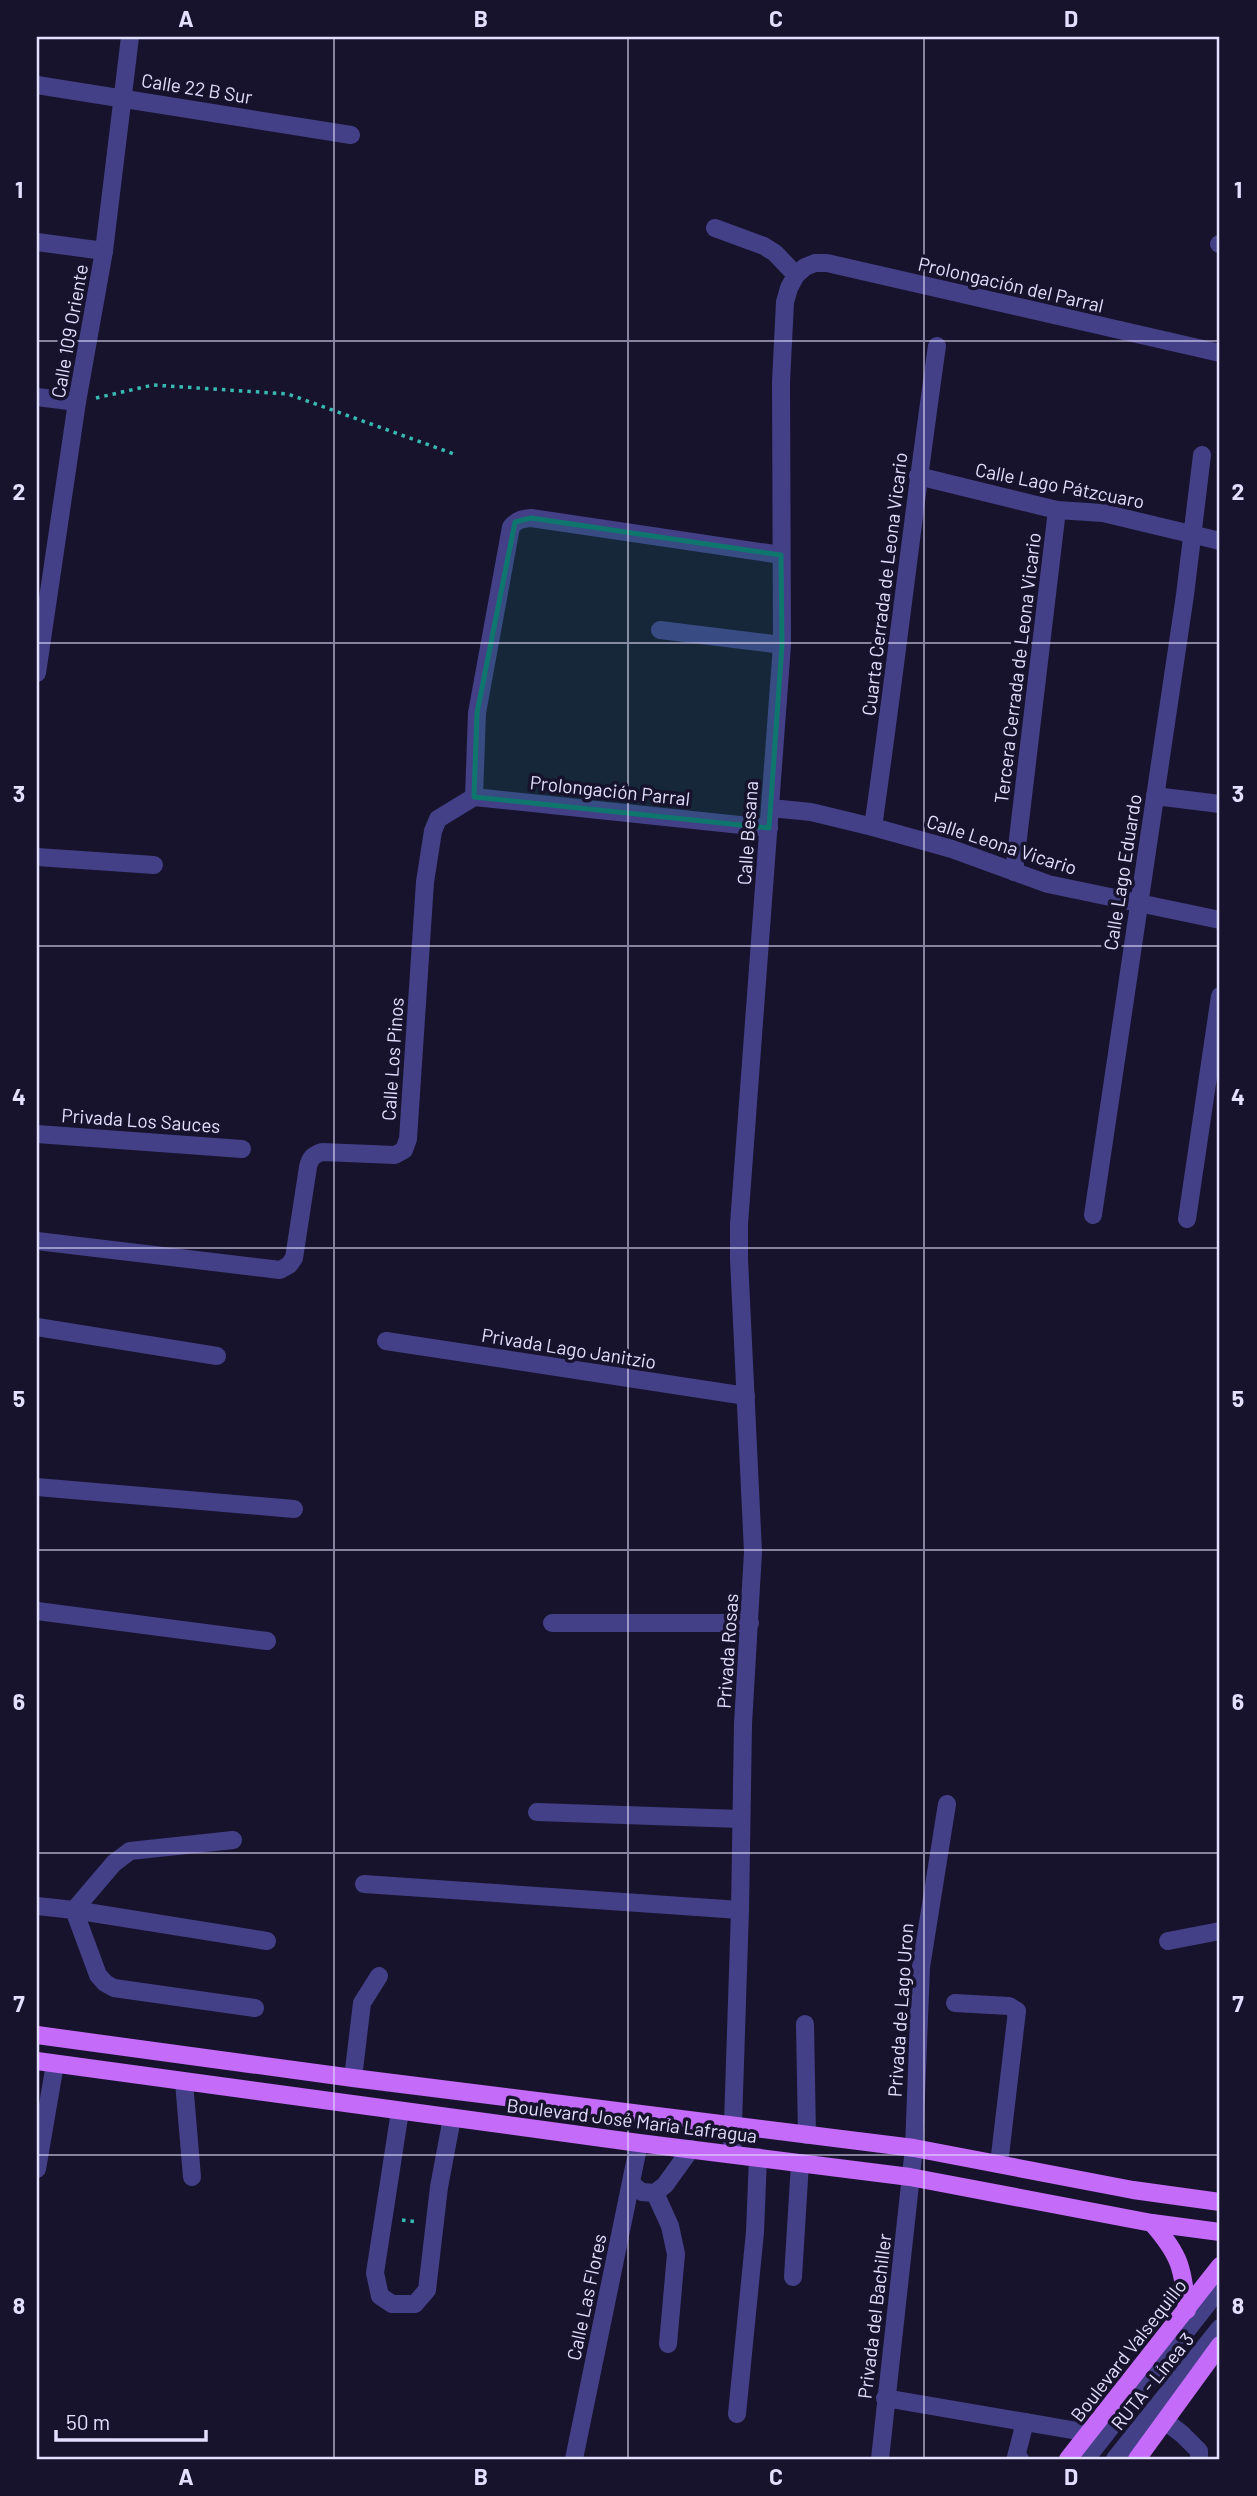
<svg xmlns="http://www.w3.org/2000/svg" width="1257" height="2496" font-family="Barlow,sans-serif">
<rect width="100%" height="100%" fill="#17132c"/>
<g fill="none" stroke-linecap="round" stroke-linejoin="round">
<g stroke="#37bab2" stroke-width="3.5" stroke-dasharray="3.5 5" stroke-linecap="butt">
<path d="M 96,398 L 153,385 L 288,394 L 454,454"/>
<path d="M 402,2220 L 418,2222"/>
</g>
<g stroke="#434088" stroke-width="18">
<path d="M 37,85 L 351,135"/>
<path d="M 715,228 L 764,246 L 775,253 L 796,275"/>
<path d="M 37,242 L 104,251"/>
<path d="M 1219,244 L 1220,244"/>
<path d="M 37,397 L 77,402"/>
<path d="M 918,476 L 1057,510 L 1103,513 L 1220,541"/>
<path d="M 660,630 L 782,645"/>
<path d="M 37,673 L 77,402 L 104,251 L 130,37"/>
<path d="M 1155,796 L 1220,804"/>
<path d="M 474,797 L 477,713 L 511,527 C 517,520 521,519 531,518 L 781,555"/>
<path d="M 771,808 L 811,812 L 873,827 L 952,849 L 1048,884 L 1220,920"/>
<path d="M 873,827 C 896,667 914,506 937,346"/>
<path d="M 37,857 L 154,865"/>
<path d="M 1014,872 L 1057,510"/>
<path d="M 37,1134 L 242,1149"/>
<path d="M 1093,1215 L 1185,595 L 1202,455"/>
<path d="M 1187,1219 L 1220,996"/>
<path d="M 37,1241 L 280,1270 L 289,1265 L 294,1258 L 308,1167 C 310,1158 313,1155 322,1152 L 395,1155 L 404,1150 L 408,1139 L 425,882 L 433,831 L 438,819 L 474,797 L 769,828"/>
<path d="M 37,1327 L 217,1356"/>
<path d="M 386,1341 L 746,1396"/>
<path d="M 37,1487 L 294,1509"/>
<path d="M 37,1611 L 267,1641"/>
<path d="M 552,1623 L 750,1623"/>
<path d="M 537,1812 L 740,1819"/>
<path d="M 233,1840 L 130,1851 L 114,1863 L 74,1910 L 98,1975 L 105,1983 L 114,1988 L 255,2008"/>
<path d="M 364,1884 L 740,1910"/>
<path d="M 37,1906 L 74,1910 L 267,1941"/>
<path d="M 1168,1941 L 1220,1931"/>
<path d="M 955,2003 L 1009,2006 L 1017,2011 L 999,2164"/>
<path d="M 805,2024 L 807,2135"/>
<path d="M 353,2078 L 362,2003 L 379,1976"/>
<path d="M 184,2082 L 192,2177"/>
<path d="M 400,2111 L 375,2273 L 380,2296 L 392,2304 L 415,2304 L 427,2290 L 439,2187 L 452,2118"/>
<path d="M 732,2154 L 740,1910 L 743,1724 L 753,1552 L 739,1259 L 739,1224 L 782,645 L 781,382 L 785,302 L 789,288 L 796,275 L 805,267 L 815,263 L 827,263 L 1220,353"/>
<path d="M 37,2169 L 55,2064"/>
<path d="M 631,2184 L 642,2192 L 655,2193 L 665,2185 L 691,2149"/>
<path d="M 655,2193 L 670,2226 L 676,2254 L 668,2344"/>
<path d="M 793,2277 L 800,2163"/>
<path d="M 885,2398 L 1089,2433"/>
<path d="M 737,2414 L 755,2232 L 758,2157"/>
<path d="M 1165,2421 L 1182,2434 L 1199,2451 L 1199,2459"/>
<path d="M 574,2459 L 639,2143"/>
<path d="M 880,2459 L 914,2148 L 921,1967 L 947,1804"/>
<path d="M 1020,2459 L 1016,2457 L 1025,2422"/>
<path d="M 1086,2459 L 1220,2288"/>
<path d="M 1115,2459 L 1220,2328"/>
</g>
<g stroke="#c46bf9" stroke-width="18">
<path d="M 37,2035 L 353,2078 L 914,2148 L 1133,2190 L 1220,2202"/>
<path d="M 37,2061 L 639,2143 L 910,2177 L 1152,2223 L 1220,2232"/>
<path d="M 1152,2223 C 1180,2255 1183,2268 1187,2310"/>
<path d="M 1068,2459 L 1220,2266"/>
<path d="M 1137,2459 L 1220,2345"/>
</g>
</g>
<path fill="#0f766e" fill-opacity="0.2" stroke="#0f766e" stroke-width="5" stroke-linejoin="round" d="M 531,518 L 781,555 L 782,645 L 769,828 L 474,797 L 477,713 L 515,522 Z"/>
<path fill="none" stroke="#e3dffe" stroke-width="2" stroke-opacity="0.55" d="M 334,37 L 334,2459M 628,37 L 628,2459M 924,37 L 924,2459M 37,341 L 1220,341M 37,643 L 1220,643M 37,946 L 1220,946M 37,1248 L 1220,1248M 37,1550 L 1220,1550M 37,1853 L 1220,1853M 37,2155 L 1220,2155"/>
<g text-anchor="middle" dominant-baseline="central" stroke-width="7" stroke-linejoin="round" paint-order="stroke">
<g font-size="19" fill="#e3dffe" stroke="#17132c">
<text transform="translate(197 88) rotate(9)">Calle 22 B Sur</text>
<text transform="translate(1011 284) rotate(13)">Prolongación del Parral</text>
<text transform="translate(69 331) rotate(-80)">Calle 109 Oriente</text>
<text transform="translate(1060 485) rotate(11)">Calle Lago Pátzcuaro</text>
<text transform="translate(884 584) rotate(-83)">Cuarta Cerrada de Leona Vicario</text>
<text transform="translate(1017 668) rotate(-83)">Tercera Cerrada de Leona Vicario</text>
<text transform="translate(610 790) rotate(6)">Prolongación Parral</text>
<text transform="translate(747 833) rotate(-86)">Calle Besana</text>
<text transform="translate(1002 844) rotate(18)">Calle Leona Vicario</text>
<text transform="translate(1122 872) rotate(-81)">Calle Lago Eduardo</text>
<text transform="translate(392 1059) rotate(-86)">Calle Los Pinos</text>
<text transform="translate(141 1120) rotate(4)">Privada Los Sauces</text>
<text transform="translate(569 1348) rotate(9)">Privada Lago Janitzio</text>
<text transform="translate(727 1651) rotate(-86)">Privada Rosas</text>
<text transform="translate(900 2010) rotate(-86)">Privada de Lago Uron</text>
<text transform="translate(632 2120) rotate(7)">Boulevard José María Lafragua</text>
<text transform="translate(586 2297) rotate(-78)">Calle Las Flores</text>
<text transform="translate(874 2316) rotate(-83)">Privada del Bachiller</text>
<text transform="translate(1128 2350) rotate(-52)">Boulevard Valsequillo</text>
<text transform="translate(1152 2381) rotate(-51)">RUTA - Línea 3</text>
</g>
</g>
<rect width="1257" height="2496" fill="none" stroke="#17132c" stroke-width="77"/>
<path d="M56 2430v10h150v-10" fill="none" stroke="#e3dffe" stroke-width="3.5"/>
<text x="66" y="2430" font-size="21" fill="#e3dffe" stroke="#17132c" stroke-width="5" paint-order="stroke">50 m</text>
<rect x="38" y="38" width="1180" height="2420" fill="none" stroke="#e3dffe" stroke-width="2.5"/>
<g font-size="23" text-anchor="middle" font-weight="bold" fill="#e3dffe">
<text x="186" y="27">A</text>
<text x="481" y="27">B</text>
<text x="776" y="27">C</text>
<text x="1071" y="27">D</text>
<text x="19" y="198">1</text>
<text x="1238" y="198">1</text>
<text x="19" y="500">2</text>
<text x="1238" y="500">2</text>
<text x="19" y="802">3</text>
<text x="1238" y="802">3</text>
<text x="19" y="1105">4</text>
<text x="1238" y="1105">4</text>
<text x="19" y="1407">5</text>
<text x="1238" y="1407">5</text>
<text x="19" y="1710">6</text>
<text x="1238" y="1710">6</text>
<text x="19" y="2012">7</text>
<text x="1238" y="2012">7</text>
<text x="19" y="2314">8</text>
<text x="1238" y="2314">8</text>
<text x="186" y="2485">A</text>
<text x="481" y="2485">B</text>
<text x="776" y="2485">C</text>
<text x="1071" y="2485">D</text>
</g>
</svg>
